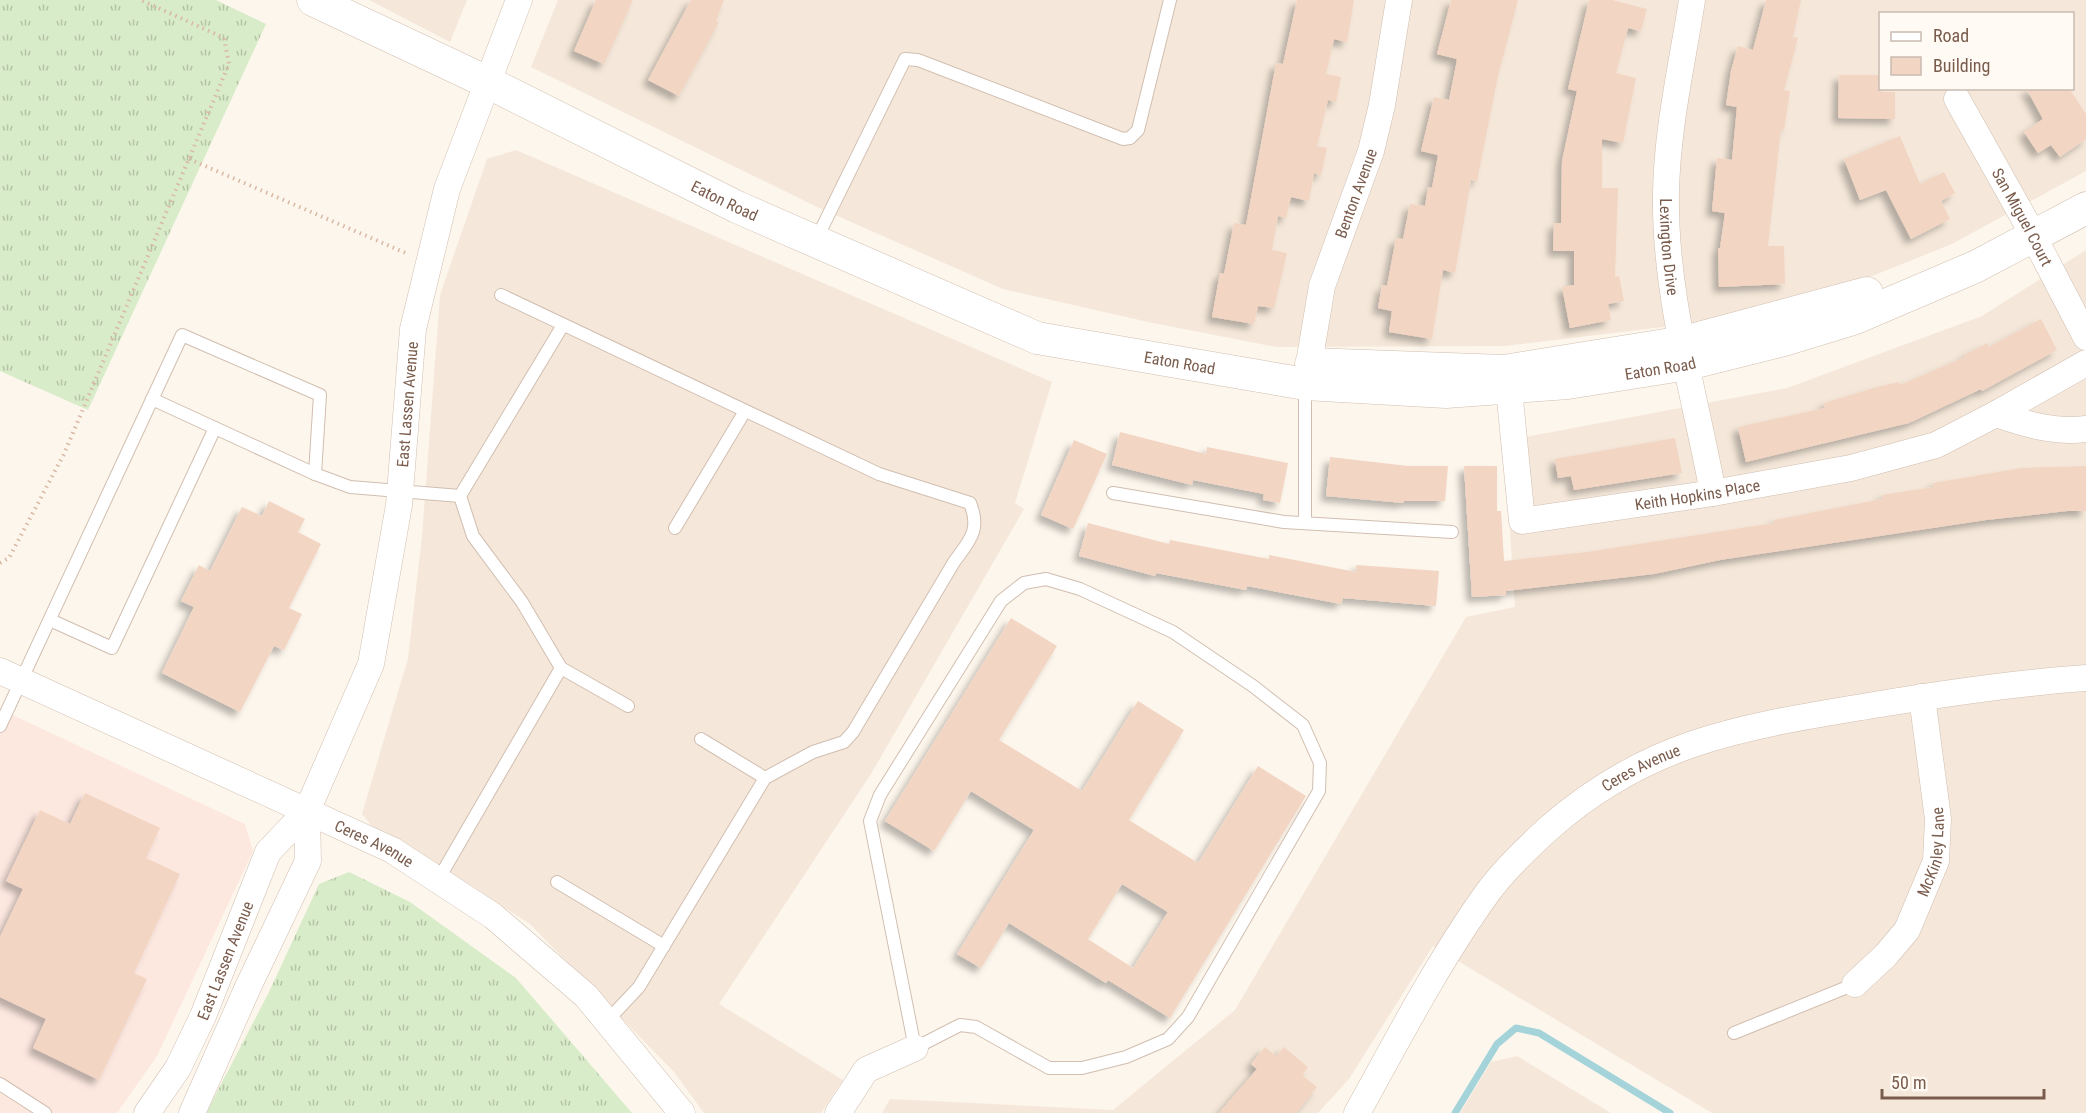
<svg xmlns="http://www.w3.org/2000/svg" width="2086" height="1113" font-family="'Roboto Condensed',sans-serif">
<defs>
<pattern id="grass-tufts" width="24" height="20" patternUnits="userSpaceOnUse" patternTransform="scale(1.5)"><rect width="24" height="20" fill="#d8ecc9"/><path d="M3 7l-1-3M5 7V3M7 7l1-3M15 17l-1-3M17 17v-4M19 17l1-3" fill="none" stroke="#b4c2a5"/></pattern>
<filter id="shadow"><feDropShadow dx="-5.5" dy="5.5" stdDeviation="3" flood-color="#0004"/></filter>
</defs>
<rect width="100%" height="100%" fill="#fdf6ec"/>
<g fill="#f5e8da" fill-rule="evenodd">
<path d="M 369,0 L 467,0 L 450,42 Z"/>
<path d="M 558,0 L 2086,0 L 2086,171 L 1952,244 L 1830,293 L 1705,322 L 1505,346 L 1276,347 L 1148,322 L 1003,289 L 817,207 L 531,67 ZM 1880,14 L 2072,14 L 2072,88 L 1880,88 Z"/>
<path d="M 516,150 L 1052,382 L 1015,503 L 1024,509 L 871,774 L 719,1004 L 843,1080 L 821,1113 L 704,1113 L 674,1072 L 530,924 L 424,857 L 376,831 L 362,814 L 408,658 L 422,536 L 440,295 L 487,159 Z"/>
<path d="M 2086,250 L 2086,1113 L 1712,1113 L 1433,946 L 1349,1079 L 1318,1113 L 882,1113 L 890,1099 L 1113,1110 L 1235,1010 L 1466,617 L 1515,607 L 1504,441 L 1787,388 L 1982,316 Z"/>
<path d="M 1517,1056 L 1611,1113 L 1460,1113 L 1491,1062 Z"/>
</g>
<path fill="#fde8e0" d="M 0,709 L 245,824 L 253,851 L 157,1056 L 117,1113 L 0,1113 Z"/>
<g fill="url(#grass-tufts)">
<path d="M 0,0 L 216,0 L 266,24 L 88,410 L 0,371 Z"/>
<path d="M 349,872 L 410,902 L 516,978 L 632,1113 L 206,1113 L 269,992 L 319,884 Z"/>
</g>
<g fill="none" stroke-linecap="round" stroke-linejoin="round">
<path stroke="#a5d3da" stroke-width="7" d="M 1455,1113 L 1497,1044 L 1516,1028 L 1539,1033 L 1670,1113"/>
</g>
<g fill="#f3d5c3" fill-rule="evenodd" filter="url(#shadow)">
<path d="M 596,0 L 633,0 L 604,64 L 574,51 Z"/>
<path d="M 691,0 L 724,0 L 716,21 L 719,22 L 679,96 L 648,80 Z"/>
<path d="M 1297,0 L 1354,0 L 1347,42 L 1334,39 L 1326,74 L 1341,77 L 1336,102 L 1328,100 L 1317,146 L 1327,148 L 1321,175 L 1314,173 L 1309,201 L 1291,197 L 1286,218 L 1278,216 L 1272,250 L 1287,253 L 1274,308 L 1258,306 L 1254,324 L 1212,317 L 1220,273 L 1224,274 L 1234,223 L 1246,225 L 1276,63 L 1283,64 Z"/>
<path d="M 1451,0 L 1518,0 L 1498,76 L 1477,181 L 1471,180 L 1455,273 L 1443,270 L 1432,339 L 1389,332 L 1392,311 L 1378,308 L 1382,285 L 1387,286 L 1396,238 L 1403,239 L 1410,204 L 1425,206 L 1428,187 L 1432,188 L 1438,155 L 1421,151 L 1434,97 L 1449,100 L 1456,65 L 1457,59 L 1437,54 Z"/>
<path d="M 1589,0 L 1612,0 L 1647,9 L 1641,31 L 1628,28 L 1616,73 L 1636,78 L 1623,143 L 1602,139 L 1602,188 L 1618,188 L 1615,277 L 1619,276 L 1624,301 L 1608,304 L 1611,320 L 1570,328 L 1562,287 L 1574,285 L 1574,251 L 1553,251 L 1554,223 L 1561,223 L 1562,161 L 1577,91 L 1568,89 Z"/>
<path d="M 1766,0 L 1801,0 L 1793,37 L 1798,38 L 1784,90 L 1790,91 L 1784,130 L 1781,129 L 1768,246 L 1784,246 L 1785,284 L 1719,287 L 1718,248 L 1720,248 L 1725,213 L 1712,211 L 1717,158 L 1732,160 L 1737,107 L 1726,105 L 1731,71 L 1738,46 L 1753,50 Z"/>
<path d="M 1839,75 L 1881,75 L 1881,92 L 1895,92 L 1895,119 L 1838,118 Z"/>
<path d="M 2026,88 L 2069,88 L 2086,114 L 2086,139 L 2060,157 L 2051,145 L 2038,153 L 2024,132 L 2043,119 Z"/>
<path d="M 1900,136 L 1920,184 L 1944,172 L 1955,193 L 1941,201 L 1950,219 L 1911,239 L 1886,190 L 1860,200 L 1844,159 Z"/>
<path d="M 2041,319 L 2057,350 L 1982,391 L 1981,389 L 1909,423 L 1746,462 L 1738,427 L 1825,408 L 1824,403 L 1874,388 L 1899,382 L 1900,385 L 1965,357 L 1964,355 L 1987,343 L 1989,347 Z"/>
<path d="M 1120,432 L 1206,454 L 1207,447 L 1288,463 L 1280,503 L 1263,500 L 1264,494 L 1193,480 L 1192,485 L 1112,465 Z"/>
<path d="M 1675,438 L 1682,473 L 1574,490 L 1571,476 L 1558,478 L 1555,459 Z"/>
<path d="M 1074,440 L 1107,454 L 1073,529 L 1041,515 Z"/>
<path d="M 1330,457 L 1408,466 L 1448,466 L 1445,501 L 1404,501 L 1404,503 L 1326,496 Z"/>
<path d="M 1464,466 L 1497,466 L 1497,511 L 1501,511 L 1504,561 L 1587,552 L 1774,523 L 1774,520 L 1882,499 L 1882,495 L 1934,487 L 1933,483 L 2022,468 L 2086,466 L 2086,511 L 2067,511 L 1986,520 L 1720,560 L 1654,574 L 1506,591 L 1506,595 L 1472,597 Z"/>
<path d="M 269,501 L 305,519 L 298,532 L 321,544 L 289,608 L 302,614 L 284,650 L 274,646 L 240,712 L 162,673 L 194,607 L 181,601 L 199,565 L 210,571 L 242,507 L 262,516 Z"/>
<path d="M 1088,523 L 1169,544 L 1170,540 L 1269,559 L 1269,555 L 1356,572 L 1356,565 L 1439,571 L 1436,606 L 1343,598 L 1341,604 L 1247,586 L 1246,590 L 1156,573 L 1155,576 L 1079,556 Z"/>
<path d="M 1011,618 L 1057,646 L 999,740 L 1082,791 L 1138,701 L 1184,730 L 1129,820 L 1198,863 L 1258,766 L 1306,796 L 1170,1018 L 1108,980 L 1106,983 L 1009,923 L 981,968 L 957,954 L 1034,830 L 971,791 L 934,851 L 885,821 ZM 1122,884 L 1168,912 L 1133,968 L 1088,939 Z"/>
<path d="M 85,793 L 160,828 L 146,858 L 180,874 L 134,973 L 147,979 L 99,1080 L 33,1048 L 46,1019 L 0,997 L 0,937 L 23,889 L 6,881 L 40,810 L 70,824 Z"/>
<path d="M 1265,1047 L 1276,1056 L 1284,1047 L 1308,1067 L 1302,1075 L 1317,1087 L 1296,1113 L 1219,1113 L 1257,1069 L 1251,1064 Z"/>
</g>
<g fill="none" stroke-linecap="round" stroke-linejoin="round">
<defs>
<g id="service">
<path d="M 816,240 L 905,59 L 918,60 L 1123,139 L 1130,138 L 1138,130 L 1170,0"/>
<path d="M 501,295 L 879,474 L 970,503 C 981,530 970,540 954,562 L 853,732 L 844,742 L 813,752 L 765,778 L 639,987 L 606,1022"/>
<path d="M 152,399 L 315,474 L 350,487 L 460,496 L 563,325"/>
<path d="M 1113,493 L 1284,522 L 1452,532"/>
<path d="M 460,496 L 473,536 L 522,602 L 561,668 L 628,706"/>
<path d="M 1305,523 L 1305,385"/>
<path d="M 675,528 L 745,411"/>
<path d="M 1046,579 L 1080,589 L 1173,632 L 1253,686 L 1303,725 L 1320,763 L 1319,791 L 1188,1017 L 1168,1039 L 1126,1057 L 1082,1068 L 1049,1068 L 976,1027 L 960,1025 L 915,1048 L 870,821 L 880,795 L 1001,601 L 1024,583 Z"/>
<path d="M 50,620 L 112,648 L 215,428"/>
<path d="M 0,726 L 182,335 L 320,395 L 315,474"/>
<path d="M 701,739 L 765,778"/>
<path d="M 438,880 L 561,668"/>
<path d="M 557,882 L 664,946"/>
<path d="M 1734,1033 L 1855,984"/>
<path d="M 0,1084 L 45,1113"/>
</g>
<g id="minor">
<path id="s1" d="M 1692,0 C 1682,65 1667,128 1666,193 C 1664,294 1695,395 1713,493"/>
<path id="s2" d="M 1957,99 L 2026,222 L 2086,337"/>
<path d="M 2086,363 L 1996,414 C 2025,424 2055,433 2086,429"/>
<path id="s3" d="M 1306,381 L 1322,286 L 1371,151 L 1382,105 L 1399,0"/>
<path id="s4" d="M 1509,389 L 1522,521 L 1713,493 L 1851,468 L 1936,445 L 1996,414"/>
<path id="s5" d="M 0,671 L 392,850 L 493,916 L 586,996 L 682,1113"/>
<path id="s6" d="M 1855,984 L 1886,955 L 1907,930 L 1936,861 L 1938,819 L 1922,697"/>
<path id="s7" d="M 147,1113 L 178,1068 L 203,1016 L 268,852 L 307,811 L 371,664 L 399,505 L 413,329 L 447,189 L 519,0"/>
<path d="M 192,1113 L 248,987 L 308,861 L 307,811"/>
<path d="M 838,1113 L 866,1070 L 915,1048"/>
<path id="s8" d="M 1357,1113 C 1398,1039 1439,960 1488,892 C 1505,869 1527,848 1548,829 C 1647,741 1742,727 1868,706 C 1940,694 2013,683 2086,678"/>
</g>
<g id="tertiary">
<path id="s9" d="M 313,0 L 487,82 L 737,207 L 1037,338 L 1305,384 L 1446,392 L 1568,383 L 1688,364 L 1784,340 L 1853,319 L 1977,266 L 2086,208"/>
<path d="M 1311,364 L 1504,371 L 1684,342 L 1867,293"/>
</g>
</defs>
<use href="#service" stroke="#d1beb0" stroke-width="14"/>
<use href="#minor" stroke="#d1beb0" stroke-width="27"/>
<use href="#tertiary" stroke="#d1beb0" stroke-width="33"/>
<g stroke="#d9b8a5" stroke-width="4" stroke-dasharray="1.5 4.5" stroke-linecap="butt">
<path d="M 189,159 L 408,254"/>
<path d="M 0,563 L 9,558 L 64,454 L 229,64 L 224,38 L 141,0"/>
</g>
<use href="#service" stroke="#fff" stroke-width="12"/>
<use href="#minor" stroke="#fff" stroke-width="26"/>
<use href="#tertiary" stroke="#fff" stroke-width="32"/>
</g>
<g text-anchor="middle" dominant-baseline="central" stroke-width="4.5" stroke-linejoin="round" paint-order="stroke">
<g font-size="16" fill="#7a5c4d" stroke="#fffaf3">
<text stroke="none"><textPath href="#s3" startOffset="195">Benton Avenue</textPath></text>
<text stroke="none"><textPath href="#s9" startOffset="458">Eaton Road</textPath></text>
<text stroke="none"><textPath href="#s2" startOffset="135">San Miguel Court</textPath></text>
<text stroke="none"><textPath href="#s1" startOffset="249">Lexington Drive</textPath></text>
<text stroke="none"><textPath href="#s9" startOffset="944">Eaton Road</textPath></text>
<text stroke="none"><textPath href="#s9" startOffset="1428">Eaton Road</textPath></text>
<text stroke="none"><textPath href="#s7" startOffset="768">East Lassen Avenue</textPath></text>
<text stroke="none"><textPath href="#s4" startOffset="310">Keith Hopkins Place</textPath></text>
<text stroke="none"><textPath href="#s8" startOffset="456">Ceres Avenue</textPath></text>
<text stroke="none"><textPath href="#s5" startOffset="412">Ceres Avenue</textPath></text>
<text stroke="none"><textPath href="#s6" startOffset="158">McKinley Lane</textPath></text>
<text stroke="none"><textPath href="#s7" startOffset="172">East Lassen Avenue</textPath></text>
</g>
</g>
<rect x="1879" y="12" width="195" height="78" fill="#fffaf3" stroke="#cabbb1" stroke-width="1.5"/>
<rect x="1891" y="32" width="30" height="9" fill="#ffffff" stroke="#cabbb1" stroke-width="1.5"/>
<text x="1933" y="42" font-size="18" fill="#7a5c4d">Road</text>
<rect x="1891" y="57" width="30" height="18" fill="#f3d5c3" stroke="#cabbb1" stroke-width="1.5"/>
<text x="1933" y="72" font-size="18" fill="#7a5c4d">Building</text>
<path d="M1882 1089v9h162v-9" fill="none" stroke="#7a5c4d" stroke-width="3"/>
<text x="1891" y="1089" font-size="18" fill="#7a5c4d" stroke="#fffaf3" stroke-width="4.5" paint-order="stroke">50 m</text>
</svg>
